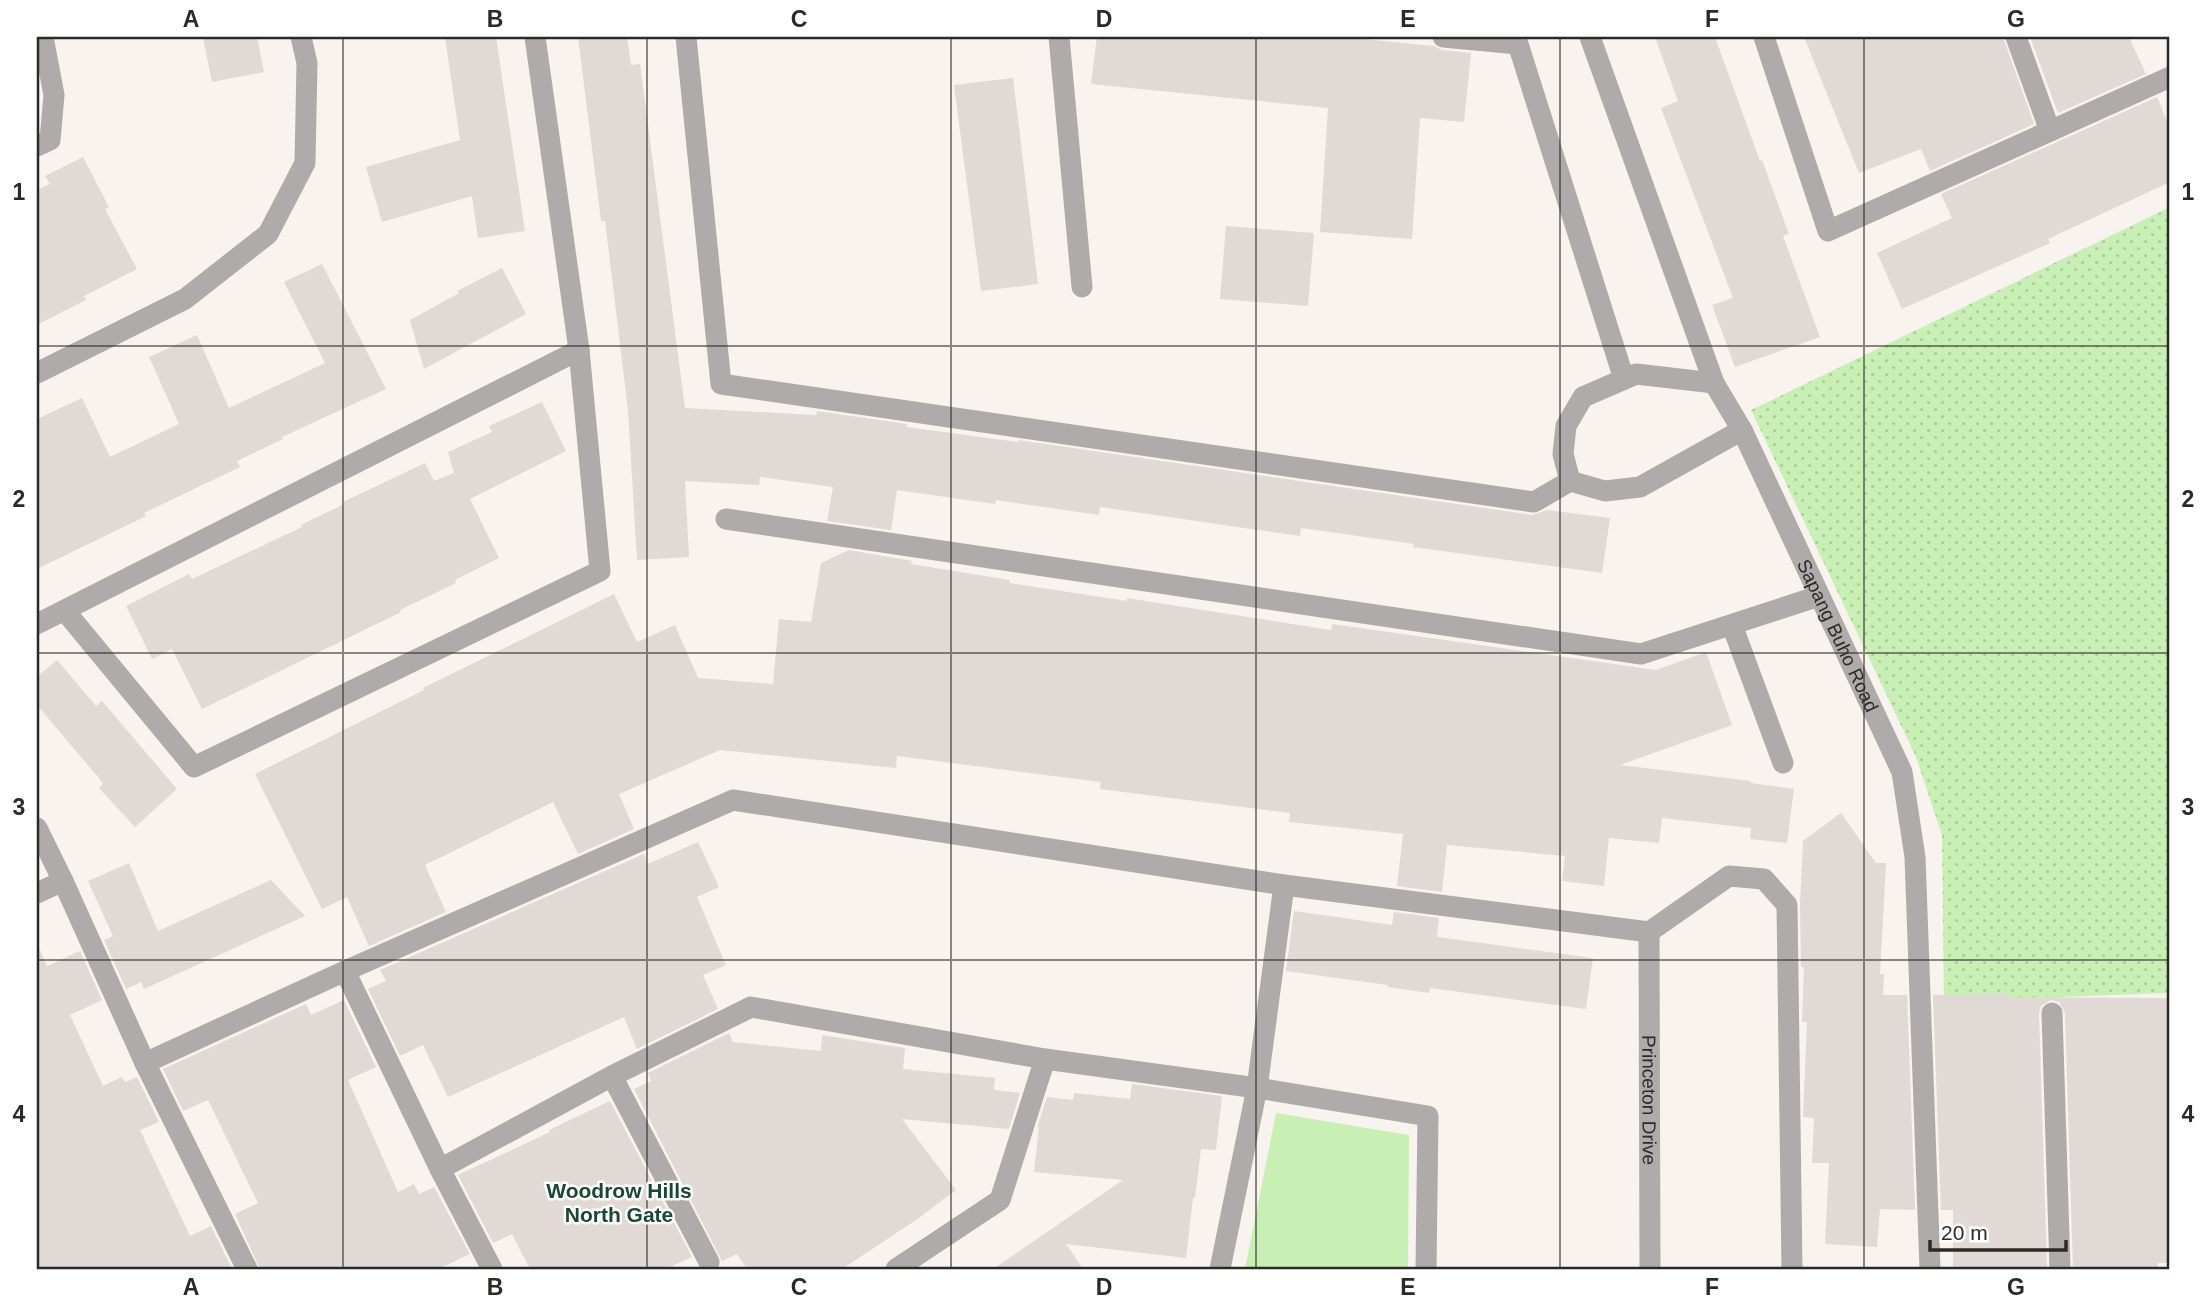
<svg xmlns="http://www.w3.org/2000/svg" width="2207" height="1306" font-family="Arial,sans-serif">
<defs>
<pattern id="grass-dots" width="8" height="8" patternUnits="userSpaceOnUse" patternTransform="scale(1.75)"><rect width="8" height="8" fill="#c8f0b4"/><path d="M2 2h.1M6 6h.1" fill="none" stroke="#acce9b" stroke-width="1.8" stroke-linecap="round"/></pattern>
</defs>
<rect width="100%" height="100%" fill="#f8f3ee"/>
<path fill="url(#grass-dots)" d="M 2170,207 L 2170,993 L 1944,1001 L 1942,835 L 1916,757 L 1751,410 Z"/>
<path fill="#c8f0b4" d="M 1276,1113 L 1409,1135 L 1408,1269 L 1245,1269 Z"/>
<g fill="#e0d9d6">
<path d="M 203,37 L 257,37 L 264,72 L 212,82 Z"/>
<path d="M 445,37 L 496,37 L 525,231 L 478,238 L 472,196 L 382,222 L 366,167 L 460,140 Z"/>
<path d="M 578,37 L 627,37 L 631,65 L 640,64 L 685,408 L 816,415 L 817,411 L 907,424 L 906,427 L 1018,442 L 1018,440 L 1532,515 L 1547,510 L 1610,518 L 1602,573 L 1413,547 L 1414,544 L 1301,528 L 1300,536 L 1100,507 L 1099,515 L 996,500 L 995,504 L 897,490 L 891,530 L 827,521 L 833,487 L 760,477 L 759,485 L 685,481 L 689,557 L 637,560 L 628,410 L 605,221 L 601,221 Z"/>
<path d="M 1097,37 L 1344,37 L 1434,46 L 1442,50 L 1471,53 L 1464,122 L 1420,118 L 1412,239 L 1320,232 L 1328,108 L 1091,84 Z"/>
<path d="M 1655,37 L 1715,37 L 1760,161 L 1762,160 L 1789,234 L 1783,236 L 1820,337 L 1735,367 L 1712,305 L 1733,298 L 1661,108 L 1678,101 Z"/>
<path d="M 1804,37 L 2003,37 L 2034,124 L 1930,171 L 1921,149 L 1859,173 Z"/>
<path d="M 2030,37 L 2129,37 L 2146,74 L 2058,113 Z"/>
<path d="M 1013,78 L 1038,284 L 981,291 L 954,85 Z"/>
<path d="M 2157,97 L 2170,128 L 2170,182 L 2048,239 L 2050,243 L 1902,309 L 1877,253 L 1952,218 L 1941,194 Z"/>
<path d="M 83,157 L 109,207 L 105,209 L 137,269 L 84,296 L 86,300 L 37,325 L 37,190 L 50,184 L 45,176 Z"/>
<path d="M 1226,226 L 1314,233 L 1308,306 L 1220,299 Z"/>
<path d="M 322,264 L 386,389 L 282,437 L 283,439 L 237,461 L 240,467 L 144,513 L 146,516 L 37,569 L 37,419 L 82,398 L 110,457 L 179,424 L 149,357 L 197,335 L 229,408 L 325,363 L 284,282 Z"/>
<path d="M 502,268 L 526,314 L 424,369 L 410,320 L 459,293 L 457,291 Z"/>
<path d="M 542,402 L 566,451 L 470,499 L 499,558 L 455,580 L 456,583 L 400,610 L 401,612 L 202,709 L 172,649 L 152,659 L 126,606 L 189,574 L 192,579 L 302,527 L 301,525 L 344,504 L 343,502 L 425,463 L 434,481 L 454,473 L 448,452 L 492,432 L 489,426 Z"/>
<path d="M 849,550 L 912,561 L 911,564 L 1010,580 L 1009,583 L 1127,601 L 1127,598 L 1331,630 L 1332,624 L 1656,670 L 1706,652 L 1732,725 L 1620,765 L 1751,781 L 1751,783 L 1794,789 L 1787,843 L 1750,839 L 1751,828 L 1662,818 L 1659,843 L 1609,838 L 1604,886 L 1562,881 L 1565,856 L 1447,845 L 1442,892 L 1397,886 L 1403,834 L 1289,822 L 1290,813 L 1100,789 L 1101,782 L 897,756 L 896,768 L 720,750 L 619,794 L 634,829 L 578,854 L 553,802 L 425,865 L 446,912 L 369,946 L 347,897 L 322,909 L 255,774 L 424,690 L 423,688 L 614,594 L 637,642 L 675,625 L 698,678 L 773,684 L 779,619 L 811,622 L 821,563 Z"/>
<path d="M 57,660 L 96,706 L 102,701 L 177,789 L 135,827 L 99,788 L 103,783 L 37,705 L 37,677 Z"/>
<path d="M 1841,813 L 1876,863 L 1886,863 L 1880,974 L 1884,974 L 1883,995 L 1907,995 L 1915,1210 L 1880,1209 L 1877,1247 L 1825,1244 L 1829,1163 L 1812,1163 L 1814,1118 L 1803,1117 L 1807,1022 L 1802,1022 L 1804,967 L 1801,967 L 1800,904 L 1803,841 Z"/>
<path d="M 698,842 L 719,887 L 697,897 L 726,965 L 703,975 L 718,1009 L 637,1049 L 624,1017 L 448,1097 L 423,1045 L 400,1056 L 368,989 L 386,981 L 380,970 L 644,854 L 648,864 Z"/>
<path d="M 129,863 L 158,931 L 271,880 L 305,916 L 144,989 L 141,982 L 126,989 L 104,940 L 113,936 L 88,881 Z"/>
<path d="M 1294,911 L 1392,925 L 1394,912 L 1439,918 L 1437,937 L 1593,958 L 1586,1009 L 1430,988 L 1429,993 L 1387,987 L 1388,985 L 1286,971 Z"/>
<path d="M 37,944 L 47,966 L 80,951 L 102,1000 L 70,1015 L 103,1086 L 122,1077 L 125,1082 L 137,1077 L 159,1122 L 140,1130 L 190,1236 L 211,1226 L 232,1269 L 37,1269 Z"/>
<path d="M 2009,994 L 2009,997 L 2170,998 L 2170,1263 L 2158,1263 L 2158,1269 L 2073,1269 L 2065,1013 L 2059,1002 L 2051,1000 L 2041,1006 L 2039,1013 L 2047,1269 L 1953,1269 L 1953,1210 L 1941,1210 L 1933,995 Z"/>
<path d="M 344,1000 L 376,1067 L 348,1080 L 398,1192 L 414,1184 L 419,1194 L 434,1187 L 470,1254 L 438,1269 L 260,1269 L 235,1214 L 258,1203 L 208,1100 L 183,1111 L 163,1069 L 306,1004 L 311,1015 Z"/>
<path d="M 729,1033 L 733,1042 L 821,1051 L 822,1035 L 905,1048 L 903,1069 L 995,1078 L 994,1090 L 1020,1093 L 1009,1129 L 902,1119 L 956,1190 L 916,1220 L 842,1269 L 747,1269 L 737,1254 L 722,1261 L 634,1089 L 651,1081 L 648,1073 Z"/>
<path d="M 1132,1084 L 1222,1096 L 1216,1150 L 1201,1149 L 1195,1198 L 1193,1198 L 1186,1258 L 1066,1244 L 1083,1269 L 993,1269 L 1123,1180 L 1034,1172 L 1039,1126 L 1037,1128 L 1047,1097 L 1073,1100 L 1074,1093 L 1130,1099 Z"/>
<path d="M 610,1101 L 692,1257 L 665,1269 L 530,1269 L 512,1234 L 493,1243 L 458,1175 L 550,1132 L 549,1130 Z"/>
</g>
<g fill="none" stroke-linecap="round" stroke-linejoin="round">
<g stroke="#aeabaa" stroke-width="21">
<path d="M 686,37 L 721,384 L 1534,502 L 1570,481 L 1605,491 L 1640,487 L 1742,430"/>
<path d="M 1059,37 L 1082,287"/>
<path d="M 1443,37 L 1518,44 L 1624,379"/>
<path id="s1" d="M 1590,37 L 1714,383 L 1742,430 L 1902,772 L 1915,857 L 1930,1269"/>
<path d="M 1764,37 L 1828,231 L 2170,77"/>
<path d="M 2016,37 L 2050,131"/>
<path d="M 37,146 L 50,140 L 54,95 L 43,37"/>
<path d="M 37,373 L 185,299 L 268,234 L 305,163 L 307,63 L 301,37"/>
<path d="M 1570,481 L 1563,454 L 1566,426 L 1583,397 L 1636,374 L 1714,383"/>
<path d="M 726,519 L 1641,654 L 1819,596"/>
<path d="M 65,611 L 194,767 L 600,571 L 579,350 L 535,37"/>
<path d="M 37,624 L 579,350"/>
<path d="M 1732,625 L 1783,763"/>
<path d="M 37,828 L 63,881 L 145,1063 L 247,1269"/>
<path d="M 37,893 L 63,881"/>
<path id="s2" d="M 1649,932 L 1650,1269"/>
<path d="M 345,971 L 440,1169 L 492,1269"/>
<path d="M 2052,1013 L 2060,1269"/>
<path d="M 145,1063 L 345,971 L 733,800 L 1284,885 L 1649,932 L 1729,876 L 1764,879 L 1787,905 L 1792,1269"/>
<path d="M 612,1076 L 709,1262"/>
<path d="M 440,1169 L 612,1076 L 751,1007 L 1045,1059 L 1257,1088 L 1428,1116 L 1426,1269"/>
<path d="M 896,1269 L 1000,1200 L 1045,1059"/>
<path d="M 1220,1269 L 1257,1088 L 1284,885"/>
</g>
</g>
<path fill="none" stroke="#2c2a28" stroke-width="2" stroke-opacity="0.55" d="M 343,37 L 343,1269M 647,37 L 647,1269M 951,37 L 951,1269M 1256,37 L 1256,1269M 1560,37 L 1560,1269M 1864,37 L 1864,1269M 37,346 L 2170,346M 37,653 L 2170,653M 37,960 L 2170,960"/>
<g text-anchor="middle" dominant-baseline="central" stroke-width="5" stroke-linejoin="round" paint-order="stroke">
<g font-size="19" fill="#2c2a28" stroke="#fff">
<text stroke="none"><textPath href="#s1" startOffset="649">Sapang Buho Road</textPath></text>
<text stroke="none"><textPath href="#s2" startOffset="168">Princeton Drive</textPath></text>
</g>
<g font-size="21" font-weight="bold" fill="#194735" stroke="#fff">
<text x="619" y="1190">Woodrow Hills<tspan x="619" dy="24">North Gate</tspan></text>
</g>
</g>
<rect width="2207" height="1306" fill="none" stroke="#ffffff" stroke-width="77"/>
<path d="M1930 1240v10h136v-10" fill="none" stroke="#2c2a28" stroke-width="3.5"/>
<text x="1941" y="1240" font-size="21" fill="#2c2a28" stroke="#ffffff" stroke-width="5" paint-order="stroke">20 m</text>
<rect x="38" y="38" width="2130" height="1230" fill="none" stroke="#2c2a28" stroke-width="2.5"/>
<g font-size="23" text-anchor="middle" font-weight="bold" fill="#2c2a28">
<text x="191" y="27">A</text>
<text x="495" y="27">B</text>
<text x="799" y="27">C</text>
<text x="1104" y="27">D</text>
<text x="1408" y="27">E</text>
<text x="1712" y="27">F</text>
<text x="2016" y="27">G</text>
<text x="19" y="200">1</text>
<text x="2188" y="200">1</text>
<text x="19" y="507">2</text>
<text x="2188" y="507">2</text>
<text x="19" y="815">3</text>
<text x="2188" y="815">3</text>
<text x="19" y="1122">4</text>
<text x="2188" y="1122">4</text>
<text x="191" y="1295">A</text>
<text x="495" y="1295">B</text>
<text x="799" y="1295">C</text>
<text x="1104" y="1295">D</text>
<text x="1408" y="1295">E</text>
<text x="1712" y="1295">F</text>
<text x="2016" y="1295">G</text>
</g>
</svg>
